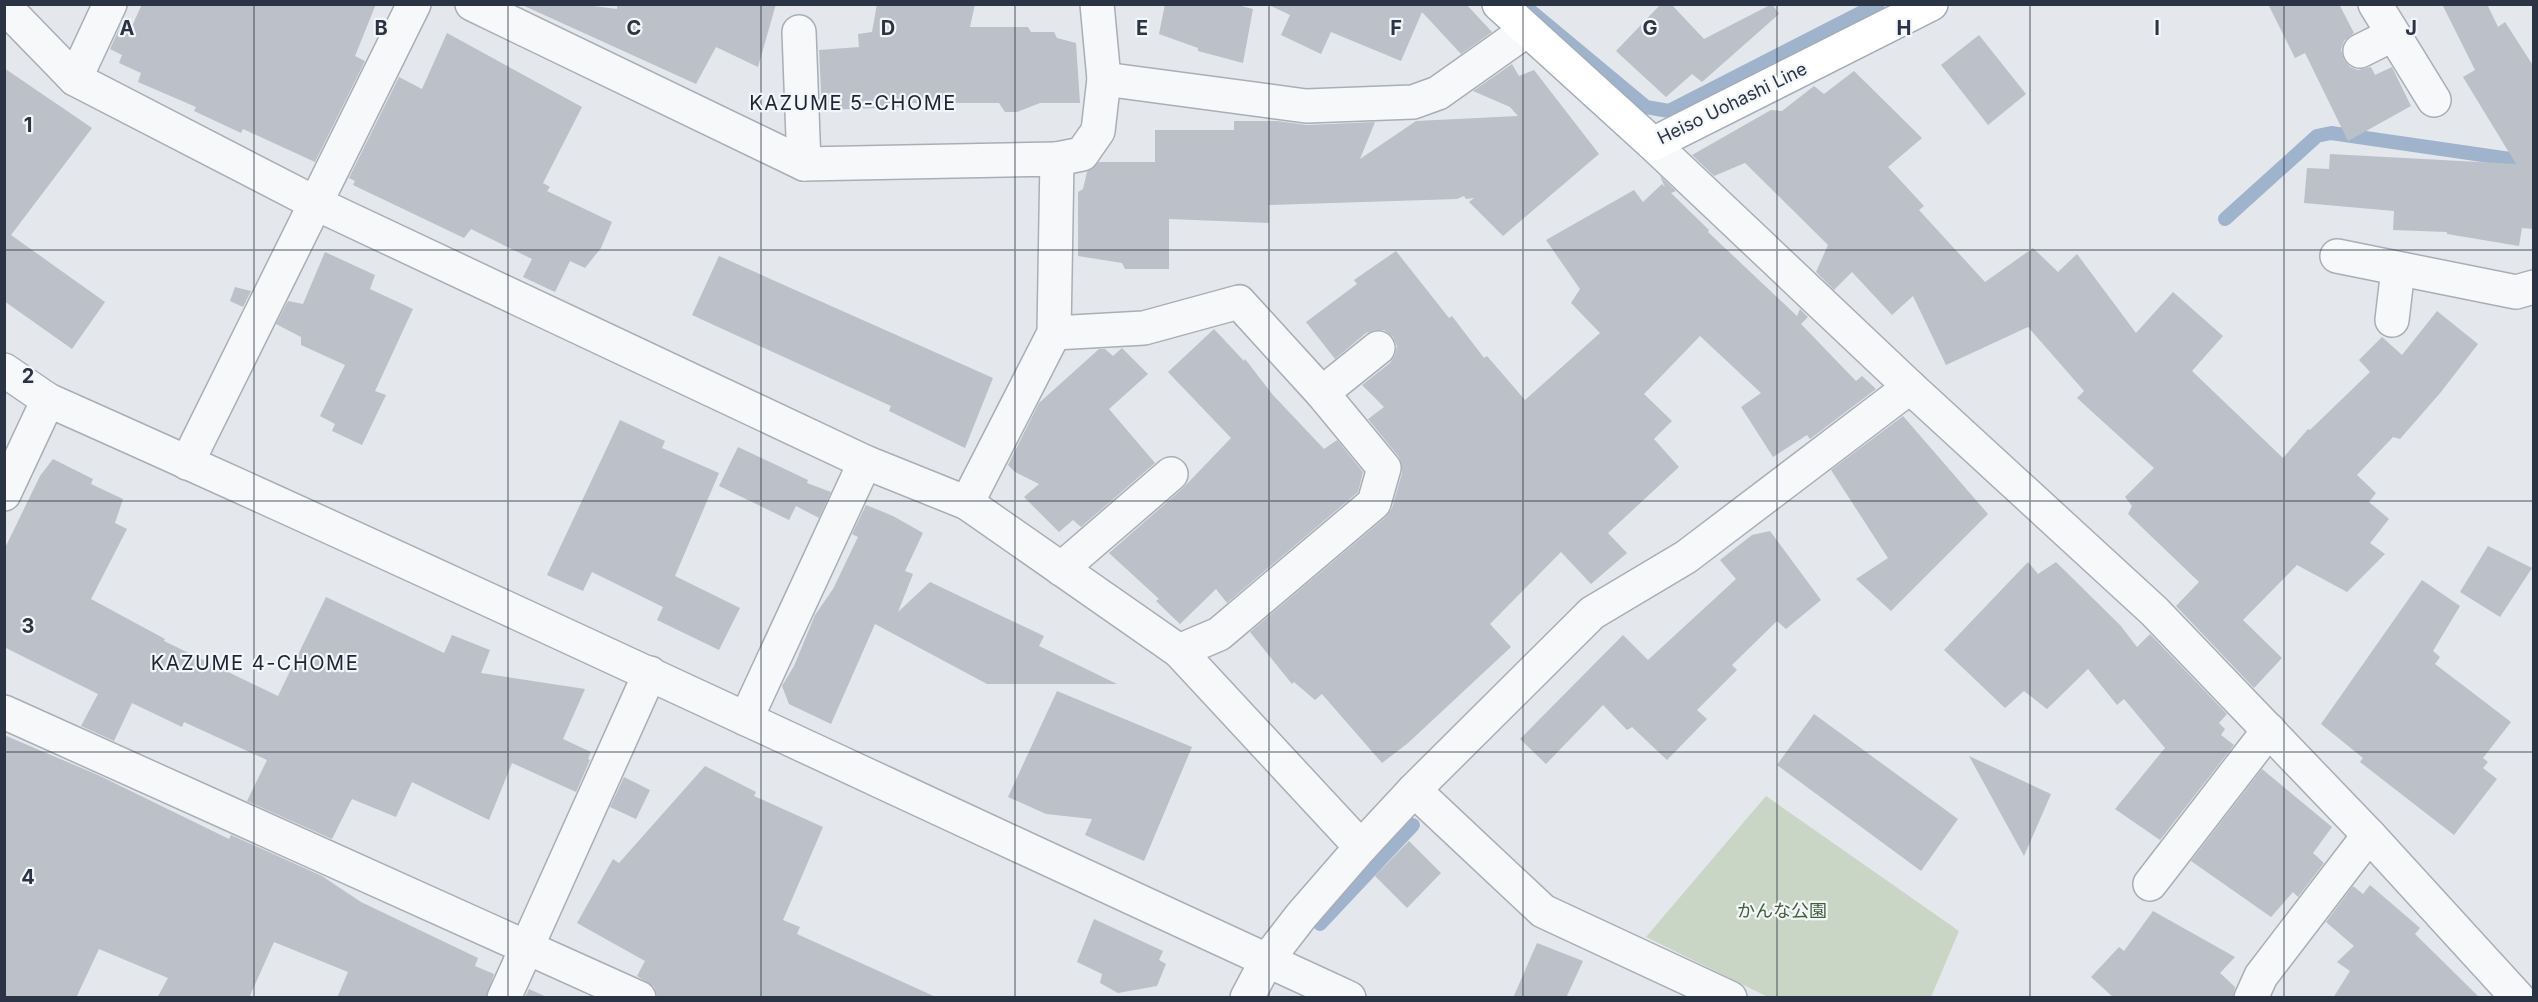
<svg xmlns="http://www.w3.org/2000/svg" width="2538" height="1002" font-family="Inter,'Noto Sans JP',sans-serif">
<rect width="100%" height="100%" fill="#e4e7ec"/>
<path fill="#c9d6c5" d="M 1766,796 L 1959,931 L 1931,997 L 1768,997 L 1646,937 Z"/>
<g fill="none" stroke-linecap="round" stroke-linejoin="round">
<g stroke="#9fb4cc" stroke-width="14">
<path d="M 1527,8 L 1646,107 L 1669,111 L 1878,4"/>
<path d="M 2225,219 L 2317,136 L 2331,133 L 2524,161 L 2531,159"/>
<path d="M 1320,924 L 1413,825"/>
</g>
</g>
<g fill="#bbc0c9">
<path d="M 142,4 L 376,4 L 355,56 L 365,61 L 315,162 L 243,129 L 241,133 L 194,111 L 196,107 L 138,82 L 141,73 L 119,63 L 122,55 L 110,49 L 123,20 L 133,24 Z"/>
<path d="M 520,4 L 578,4 L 617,9 L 617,4 L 776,4 L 758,67 L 716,47 L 696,84 Z"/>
<path d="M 877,4 L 975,4 L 970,27 L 1028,27 L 1031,32 L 1054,32 L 1057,38 L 1076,43 L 1080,103 L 1040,103 L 1017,112 L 1005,112 L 999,103 L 908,103 L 908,107 L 822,110 L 819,50 L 859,47 L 858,34 L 872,32 Z"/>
<path d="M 1165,4 L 1233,4 L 1253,9 L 1243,63 L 1198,51 L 1198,48 L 1159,34 Z"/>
<path d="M 1267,4 L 1466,4 L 1492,32 L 1461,54 L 1422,12 L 1401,61 L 1331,32 L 1321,54 L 1281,35 L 1290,15 Z"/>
<path d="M 1661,4 L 1671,4 L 1704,39 L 1772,4 L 1779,14 L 1702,82 L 1692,74 L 1666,97 L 1616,51 Z"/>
<path d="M 2268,4 L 2339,4 L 2354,33 L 2344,41 L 2341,50 L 2344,60 L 2350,67 L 2358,70 L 2371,67 L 2375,75 L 2392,67 L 2411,106 L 2348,141 L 2305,53 L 2295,58 Z"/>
<path d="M 2442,4 L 2487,4 L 2498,27 L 2505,22 L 2534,67 L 2534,229 L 2522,228 L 2519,246 L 2447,234 L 2447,232 L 2393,230 L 2394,211 L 2304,203 L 2307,168 L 2329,169 L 2330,154 L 2516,164 L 2463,77 L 2475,70 Z"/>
<path d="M 447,33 L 582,107 L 543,183 L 550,187 L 547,191 L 612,222 L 601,248 L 585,268 L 570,261 L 555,292 L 523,277 L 532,259 L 471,229 L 464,238 L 353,185 L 355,181 L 349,178 L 399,77 L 422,89 Z"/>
<path d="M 1979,35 L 2026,94 L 1988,125 L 1941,65 Z"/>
<path d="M 1512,64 L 1519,76 L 1534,70 L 1599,154 L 1503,236 L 1469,202 L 1474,198 L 1466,199 L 1464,196 L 1457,199 L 1269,205 L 1269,223 L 1169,219 L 1169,269 L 1125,269 L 1122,263 L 1078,256 L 1078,192 L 1083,189 L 1087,172 L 1099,162 L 1155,162 L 1155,130 L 1234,130 L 1234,121 L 1277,121 L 1307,125 L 1375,122 L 1360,159 L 1416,121 L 1518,116 L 1510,107 L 1473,91 Z"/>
<path d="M 4,68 L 92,128 L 11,235 L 105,302 L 72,349 L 4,301 Z"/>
<path d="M 1854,71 L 1922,138 L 1888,167 L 1924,206 L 1919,210 L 1985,282 L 2033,248 L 2058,272 L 2077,254 L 2136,333 L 2173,292 L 2223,336 L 2192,371 L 2283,458 L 2308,429 L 2310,430 L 2370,372 L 2359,360 L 2382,337 L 2402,355 L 2437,311 L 2478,344 L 2441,392 L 2400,439 L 2393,437 L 2357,475 L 2376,493 L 2369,502 L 2389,519 L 2370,543 L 2385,554 L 2347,592 L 2297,565 L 2243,620 L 2282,658 L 2254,688 L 2176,606 L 2199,582 L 2128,514 L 2132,506 L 2125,497 L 2154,468 L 2077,398 L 2084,391 L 2028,327 L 1946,365 L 1913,296 L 1892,315 L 1852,272 L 1834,290 L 1816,272 L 1828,245 L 1745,163 L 1714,176 L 1692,155 L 1771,110 L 1782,111 L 1814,86 L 1824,94 Z"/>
<path d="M 1660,176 L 1676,191 L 1671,193 L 1709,230 L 1708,232 L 1797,316 L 1800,309 L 1808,317 L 1801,324 L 1856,381 L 1862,376 L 1876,389 L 1810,439 L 1807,435 L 1773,457 L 1741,407 L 1761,393 L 1700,336 L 1644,394 L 1672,421 L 1654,439 L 1679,467 L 1608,533 L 1627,553 L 1591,584 L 1561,552 L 1490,624 L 1511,647 L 1408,743 L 1382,763 L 1322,694 L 1315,700 L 1294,682 L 1292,684 L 1250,632 L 1386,517 L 1392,508 L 1402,473 L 1402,465 L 1399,457 L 1368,419 L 1384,407 L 1362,385 L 1390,363 L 1395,355 L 1397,346 L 1393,337 L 1384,330 L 1375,330 L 1366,333 L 1335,359 L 1306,322 L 1357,284 L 1354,280 L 1396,251 L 1449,318 L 1452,316 L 1484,358 L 1487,356 L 1525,400 L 1600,333 L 1571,303 L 1580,289 L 1546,240 L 1634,190 L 1643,202 L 1662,184 L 1665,187 Z"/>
<path d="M 325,252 L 375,275 L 370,289 L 413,309 L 375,391 L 386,395 L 362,445 L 332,431 L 335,424 L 320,416 L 345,365 L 301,345 L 301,337 L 276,324 L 288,301 L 303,304 Z"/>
<path d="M 719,256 L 993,378 L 965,448 L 889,411 L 891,406 L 692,315 Z"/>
<path d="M 235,287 L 251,291 L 243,307 L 230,301 Z"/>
<path d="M 1214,329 L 1244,361 L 1245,359 L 1273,395 L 1324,449 L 1337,440 L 1363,472 L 1358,492 L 1227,603 L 1216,589 L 1180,624 L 1156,601 L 1159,599 L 1109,553 L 1183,488 L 1231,438 L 1168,372 Z"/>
<path d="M 1122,348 L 1148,374 L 1109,409 L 1155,463 L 1081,527 L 1073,520 L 1059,532 L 1024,497 L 1039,484 L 1015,472 L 1008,465 L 1039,403 L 1099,349 L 1105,349 L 1113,356 Z"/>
<path d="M 1903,416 L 1988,514 L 1891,611 L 1856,579 L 1888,558 L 1831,470 Z"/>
<path d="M 620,420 L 665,441 L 662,448 L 719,473 L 675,576 L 740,608 L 719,650 L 657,620 L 663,607 L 592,572 L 583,591 L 547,575 Z"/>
<path d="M 738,447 L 808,480 L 807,483 L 831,492 L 819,518 L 796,506 L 789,520 L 719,486 Z"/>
<path d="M 53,459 L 93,479 L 91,484 L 123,499 L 115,523 L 127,529 L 91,599 L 165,639 L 164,641 L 278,696 L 326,597 L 444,653 L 452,635 L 490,650 L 481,673 L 585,689 L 563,739 L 591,752 L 588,759 L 590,760 L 576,792 L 512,763 L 489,820 L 412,782 L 396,817 L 352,799 L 332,839 L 247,801 L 267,760 L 184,722 L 182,727 L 132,703 L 114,741 L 81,726 L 98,694 L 4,647 L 4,550 L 40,476 Z"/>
<path d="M 866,505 L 893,516 L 923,533 L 905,571 L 913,574 L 898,612 L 930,582 L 1044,636 L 1039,646 L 1117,684 L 987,684 L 875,624 L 831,724 L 789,704 L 782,686 L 794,666 L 815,615 L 833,589 L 858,537 L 852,534 Z"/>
<path d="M 1770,531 L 1821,600 L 1786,629 L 1777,621 L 1732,665 L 1737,670 L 1697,710 L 1707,719 L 1667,760 L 1632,727 L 1627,730 L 1603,705 L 1546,764 L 1520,739 L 1623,635 L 1648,660 L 1736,579 L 1720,560 L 1752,535 Z"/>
<path d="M 2488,546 L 2532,568 L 2500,617 L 2460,592 Z"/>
<path d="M 2028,562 L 2038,574 L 2056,562 L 2120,625 L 2137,647 L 2150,634 L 2227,714 L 2219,723 L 2225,729 L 2221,735 L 2234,745 L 2160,840 L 2115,809 L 2165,748 L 2124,699 L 2117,705 L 2088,669 L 2047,709 L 2024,691 L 2005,708 L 1944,650 Z"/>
<path d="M 2422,580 L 2460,606 L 2433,651 L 2440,657 L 2435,664 L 2511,722 L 2483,758 L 2488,762 L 2483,768 L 2497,779 L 2454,835 L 2360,762 L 2363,758 L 2321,724 Z"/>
<path d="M 1057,691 L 1192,747 L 1144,861 L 1085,835 L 1092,819 L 1046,814 L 1008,797 Z"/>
<path d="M 1814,714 L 1958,819 L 1921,871 L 1777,765 Z"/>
<path d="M 4,735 L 98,775 L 229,839 L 231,835 L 322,876 L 361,902 L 478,958 L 475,966 L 494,974 L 486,998 L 337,998 L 348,972 L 274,942 L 249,998 L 157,998 L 168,978 L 99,949 L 76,998 L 4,998 Z"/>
<path d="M 1969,756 L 2051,794 L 2024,856 Z"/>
<path d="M 705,766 L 756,792 L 754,796 L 823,827 L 783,920 L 800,927 L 797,934 L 938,998 L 658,998 L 654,987 L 637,976 L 645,961 L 577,923 L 613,859 L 619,863 Z"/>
<path d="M 2262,769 L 2332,827 L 2313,853 L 2324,863 L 2298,897 L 2293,892 L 2271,917 L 2191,861 Z"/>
<path d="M 624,777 L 650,790 L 636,819 L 610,807 Z"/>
<path d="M 1409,841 L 1441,873 L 1407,908 L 1375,876 Z"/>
<path d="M 2370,885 L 2420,928 L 2415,934 L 2480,998 L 2333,998 L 2350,971 L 2337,962 L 2354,946 L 2326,922 L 2353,886 L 2363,894 Z"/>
<path d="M 2153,911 L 2235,957 L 2220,973 L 2235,987 L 2233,998 L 2114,998 L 2091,977 L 2119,947 L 2124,951 Z"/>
<path d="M 1094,919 L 1163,951 L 1159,960 L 1166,964 L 1157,986 L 1118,993 L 1100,983 L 1102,974 L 1077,962 Z"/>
<path d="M 1537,943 L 1583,961 L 1566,998 L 1513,998 Z"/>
<path d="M 529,989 L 549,998 L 525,998 Z"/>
</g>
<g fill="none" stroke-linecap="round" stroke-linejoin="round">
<defs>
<g id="minor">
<path d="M 472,4 L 804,164 L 1057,159 L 1054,333 L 967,503"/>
<path d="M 2375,4 L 2434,100"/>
<path d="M 4,6 L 75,79 L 317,204 L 865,462 L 967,503 L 1179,651 L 1361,847"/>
<path d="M 799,32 L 804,164"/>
<path d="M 2360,51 L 2392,35"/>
<path d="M 75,79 L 110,4"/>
<path d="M 1104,79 L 1306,106 L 1413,102 L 1438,93 L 1527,30"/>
<path d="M 1653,144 L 1910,387 L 2154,611 L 2369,835 L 2518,998"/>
<path d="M 1057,159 L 1082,154 L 1098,131 L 1104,79 L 1097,4"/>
<path d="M 2337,256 L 2516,292 L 2534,287"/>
<path d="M 2392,320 L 2398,269"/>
<path d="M 1054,333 L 1144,328 L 1239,302 L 1322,393 L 1378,348"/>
<path d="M 4,370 L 48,400 C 484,594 915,799 1349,998"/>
<path d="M 187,463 L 414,4"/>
<path d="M 4,494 L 48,400"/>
<path d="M 1061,569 L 1171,474"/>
<path d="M 1179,651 L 1219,634 L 1374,503 L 1384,468 L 1322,393"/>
<path d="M 4,712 L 639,998"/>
<path d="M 746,719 L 865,462"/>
<path d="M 1414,790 L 1543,911 L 1730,998"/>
<path d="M 2150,884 L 2269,730"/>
<path d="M 504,998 L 650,673"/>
<path d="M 1247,998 L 1267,960 L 1301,916 L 1361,847 L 1414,790 L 1592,613 L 1686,557 L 1910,387"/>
<path d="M 2251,998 L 2261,976 L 2369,835"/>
</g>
<path id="major" d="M 1499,4 L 1653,144 L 1931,4"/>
</defs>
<use href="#minor" stroke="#a9aeb6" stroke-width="36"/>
<use href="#major" stroke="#a3abb8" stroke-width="36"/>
<use href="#minor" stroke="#f7f8fa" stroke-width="33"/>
<use href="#major" stroke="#fff" stroke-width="33"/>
</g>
<path fill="none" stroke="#2b3444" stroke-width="1.5" stroke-opacity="0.55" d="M 254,4 L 254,998M 508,4 L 508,998M 761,4 L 761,998M 1015,4 L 1015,998M 1269,4 L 1269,998M 1523,4 L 1523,998M 1777,4 L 1777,998M 2030,4 L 2030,998M 2284,4 L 2284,998M 4,250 L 2534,250M 4,501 L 2534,501M 4,752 L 2534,752"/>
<g text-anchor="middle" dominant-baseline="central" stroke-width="4.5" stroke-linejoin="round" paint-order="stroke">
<g font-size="18" fill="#2b3444" stroke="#f3f6f9">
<text transform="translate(1732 103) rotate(-26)">Heiso Uohashi Line</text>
</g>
<g font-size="18" fill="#3f6038" stroke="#f3f6f9">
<text x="1782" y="910">かんな公園</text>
</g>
<g font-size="20" letter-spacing="1.5" fill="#1d2535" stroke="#f3f6f9">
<text x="853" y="103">KAZUME 5-CHOME</text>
<text x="255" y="663">KAZUME 4-CHOME</text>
</g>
</g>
<g font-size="20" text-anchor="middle" font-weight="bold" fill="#2b3444" stroke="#f3f6f9" stroke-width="4.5" stroke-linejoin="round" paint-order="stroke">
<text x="127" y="35">A</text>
<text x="381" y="35">B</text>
<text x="634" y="35">C</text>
<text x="888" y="35">D</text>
<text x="1142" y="35">E</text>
<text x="1396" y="35">F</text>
<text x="1650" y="35">G</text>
<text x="1904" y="35">H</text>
<text x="2157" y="35">I</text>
<text x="2411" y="35">J</text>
<text x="28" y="132">1</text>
<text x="28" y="383">2</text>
<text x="28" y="633">3</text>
<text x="28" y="884">4</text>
</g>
<rect width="2538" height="1002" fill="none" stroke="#2b3444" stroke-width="12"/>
</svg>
